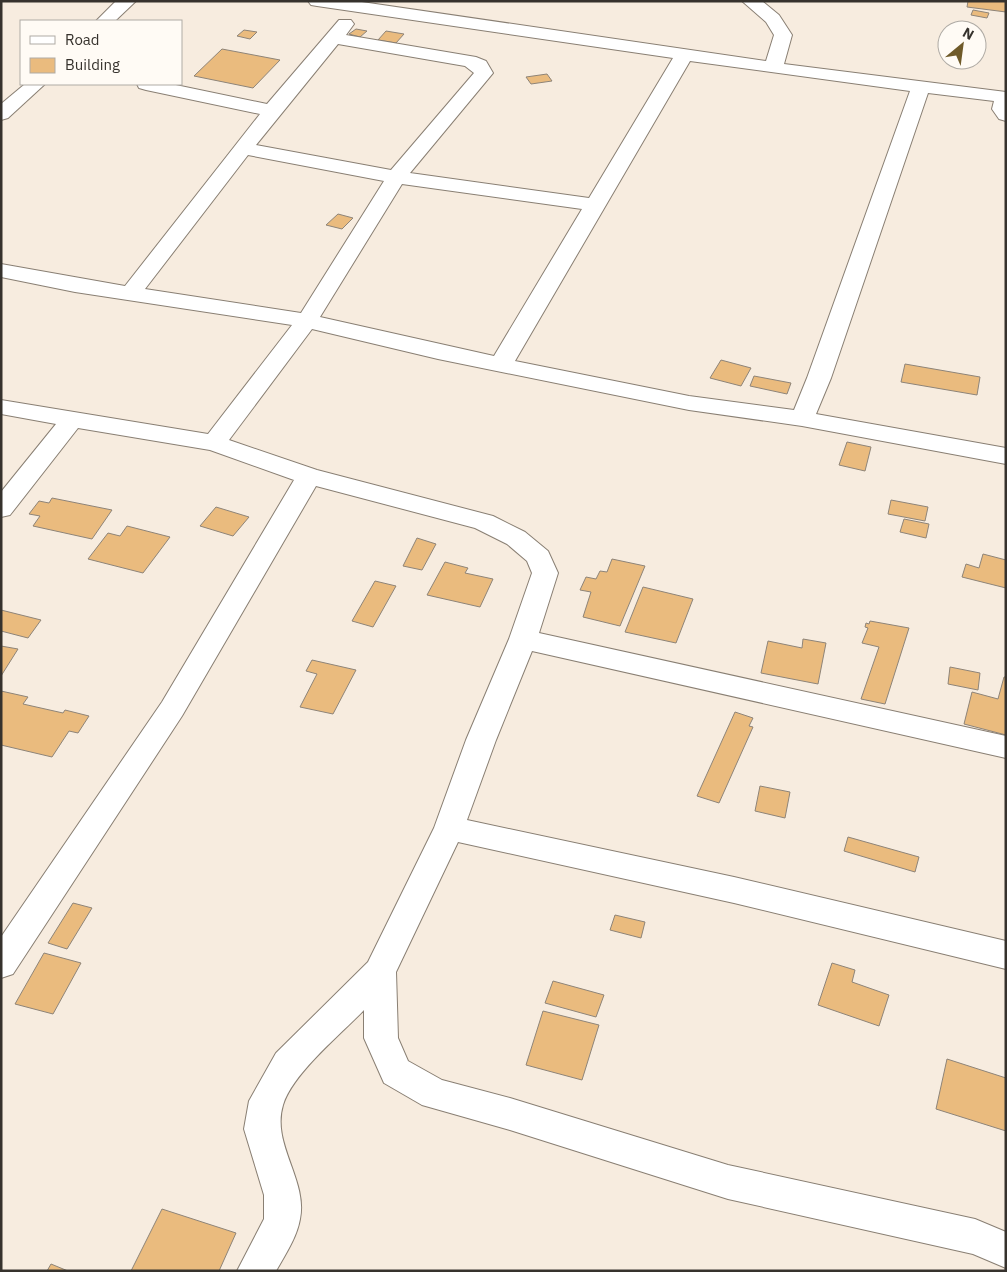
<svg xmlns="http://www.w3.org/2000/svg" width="1007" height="1272" font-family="'IBM Plex Sans',sans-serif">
<rect width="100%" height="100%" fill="#f7ecdf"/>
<g fill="#eabb7e" stroke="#8e8478">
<path d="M 968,1 L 1006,1 L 1006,12 L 967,7 Z"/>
<path d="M 973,10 L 989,13 L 987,18 L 971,15 Z"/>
<path d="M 356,29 L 367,31 L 360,37 L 349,34 Z"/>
<path d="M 244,30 L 257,32 L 250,39 L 237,36 Z"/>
<path d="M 386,31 L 404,34 L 396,43 L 378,40 Z"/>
<path d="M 222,49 L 280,60 L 253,88 L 194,76 Z"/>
<path d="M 547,74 L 552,81 L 531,84 L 526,77 Z"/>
<path d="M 338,214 L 353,218 L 342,229 L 326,225 Z"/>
<path d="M 721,360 L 751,368 L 741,386 L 710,378 Z"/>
<path d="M 905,364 L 980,377 L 977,395 L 901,382 Z"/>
<path d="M 754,376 L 791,383 L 787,394 L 750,386 Z"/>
<path d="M 847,442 L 871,447 L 865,471 L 839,465 Z"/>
<path d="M 52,498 L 112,510 L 92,539 L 33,526 L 40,516 L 29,514 L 39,501 L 49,503 Z"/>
<path d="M 891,500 L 928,507 L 925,521 L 888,514 Z"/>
<path d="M 216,507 L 249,517 L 233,536 L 200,526 Z"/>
<path d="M 904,519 L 929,524 L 926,538 L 900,532 Z"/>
<path d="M 127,526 L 170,537 L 143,573 L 88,559 L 108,533 L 120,536 Z"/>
<path d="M 417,538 L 436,544 L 422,570 L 403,566 Z"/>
<path d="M 983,554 L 1006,560 L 1006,588 L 962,577 L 966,564 L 979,568 Z"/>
<path d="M 612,559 L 645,566 L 620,626 L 583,617 L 591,592 L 580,590 L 586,577 L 596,579 L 600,571 L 607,572 Z"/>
<path d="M 445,562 L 468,568 L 465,573 L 493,579 L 480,607 L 427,595 Z"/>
<path d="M 375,581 L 396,586 L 373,627 L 352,621 Z"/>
<path d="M 643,587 L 693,599 L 676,643 L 625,632 Z"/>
<path d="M 1,610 L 41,620 L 28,638 L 1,631 Z"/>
<path d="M 870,621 L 909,628 L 885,704 L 861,699 L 879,647 L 862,643 L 868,628 L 865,627 L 866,623 L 869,624 Z"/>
<path d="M 803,639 L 826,643 L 818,684 L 761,673 L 768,641 L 802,648 Z"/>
<path d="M 1,646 L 18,649 L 1,676 Z"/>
<path d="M 312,660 L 356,670 L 333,714 L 300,707 L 317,674 L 306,671 Z"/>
<path d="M 950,667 L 980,673 L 978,690 L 948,684 Z"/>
<path d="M 1004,677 L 1006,677 L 1006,735 L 964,724 L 972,692 L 998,699 Z"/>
<path d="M 1,691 L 28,697 L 23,704 L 63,713 L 65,710 L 89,716 L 78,733 L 69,731 L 52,757 L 1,745 Z"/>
<path d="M 735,712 L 753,718 L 749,726 L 753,727 L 719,803 L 697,796 Z"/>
<path d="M 760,786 L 790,792 L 785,818 L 755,811 Z"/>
<path d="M 848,837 L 919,857 L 915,872 L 844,851 Z"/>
<path d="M 73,903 L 92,908 L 67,949 L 48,943 Z"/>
<path d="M 615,915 L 645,922 L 641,938 L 610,930 Z"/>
<path d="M 44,953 L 81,963 L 53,1014 L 15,1004 Z"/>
<path d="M 832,963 L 855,970 L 852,982 L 889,995 L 879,1026 L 818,1005 Z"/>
<path d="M 553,981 L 604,995 L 596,1017 L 545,1003 Z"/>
<path d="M 543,1011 L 599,1025 L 582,1080 L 526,1065 Z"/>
<path d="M 947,1059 L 1006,1078 L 1006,1131 L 936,1109 Z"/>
<path d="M 162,1209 L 236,1233 L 219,1271 L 131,1271 Z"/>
<path d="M 51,1264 L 68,1271 L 47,1271 Z"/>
</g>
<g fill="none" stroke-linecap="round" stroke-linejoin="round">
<defs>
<g id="minor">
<path d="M 116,1 L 136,1 L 115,21 L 96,21 Z"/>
<path d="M 308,1 L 355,1 L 766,61 L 774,35 L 766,22 L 742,1 L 762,1 L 779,15 L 792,35 L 784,64 L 1006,92 L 1006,121 L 999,119 L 992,109 L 994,101 L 928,93 L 831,378 L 816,414 L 1006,448 L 1006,464 L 802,426 L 689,410 L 438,359 L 312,329 L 229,440 L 317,470 L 493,516 L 525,532 L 548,551 L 558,573 L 539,633 L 1006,736 L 1006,758 L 532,651 L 496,740 L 467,820 L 734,877 L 1006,941 L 1006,969 L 734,903 L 458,842 L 396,972 L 398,1038 L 408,1061 L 442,1080 L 510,1098 L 728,1165 L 975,1219 L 1006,1232 L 1006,1268 L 973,1254 L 728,1199 L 510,1130 L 422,1105 L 384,1083 L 364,1038 L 364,1010 C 341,1034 292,1074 283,1105 C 271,1144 308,1180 300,1219 C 297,1237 285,1255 276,1271 L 237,1271 L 264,1219 L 264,1195 L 244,1129 L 249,1101 L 276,1053 L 368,962 L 434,828 L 466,740 L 509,639 L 532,573 L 527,561 L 507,544 L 475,528 L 316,486 L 182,716 L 13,974 L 1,978 L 1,937 L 162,702 L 294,480 L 210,450 L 78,428 L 10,515 L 1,517 L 1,492 L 56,424 L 1,414 L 1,400 L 208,434 L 292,325 L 75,292 L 1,277 L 1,264 L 125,286 L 260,114 L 146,90 L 139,88 L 137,84 L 171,84 L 267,104 L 339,20 L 351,20 L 354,24 L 346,35 L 476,57 L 486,61 L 493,73 L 410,173 L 589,198 L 673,58 L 317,6 L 311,5 ZM 338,44 L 465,66 L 474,73 L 391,170 L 256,145 ZM 690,61 L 910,91 L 807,378 L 794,410 L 689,396 L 515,361 ZM 248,155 L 384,181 L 301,313 L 145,289 ZM 402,184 L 582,209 L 494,356 L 320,317 Z"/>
<path d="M 25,84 L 45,84 L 8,118 L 1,120 L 1,104 Z"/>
</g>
</defs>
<use href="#minor" stroke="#897f73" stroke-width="2"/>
<use href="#minor" fill="#fff" fill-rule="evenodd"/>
</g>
<rect width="1007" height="1272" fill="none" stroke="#36322d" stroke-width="5"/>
<rect x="20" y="20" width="162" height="65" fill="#fffbf5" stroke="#afaba5"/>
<rect x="30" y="36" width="25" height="8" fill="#ffffff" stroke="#afaba5"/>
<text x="65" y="45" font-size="15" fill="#36322d">Road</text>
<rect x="30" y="58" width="25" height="15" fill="#eabb7e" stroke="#afaba5"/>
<text x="65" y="70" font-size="15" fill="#36322d">Building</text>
<g transform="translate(962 45) rotate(29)"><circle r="24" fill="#fffbf5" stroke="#afaba5"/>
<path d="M0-4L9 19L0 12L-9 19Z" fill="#6f5a29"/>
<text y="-8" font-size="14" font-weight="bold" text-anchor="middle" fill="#36322d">N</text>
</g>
</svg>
